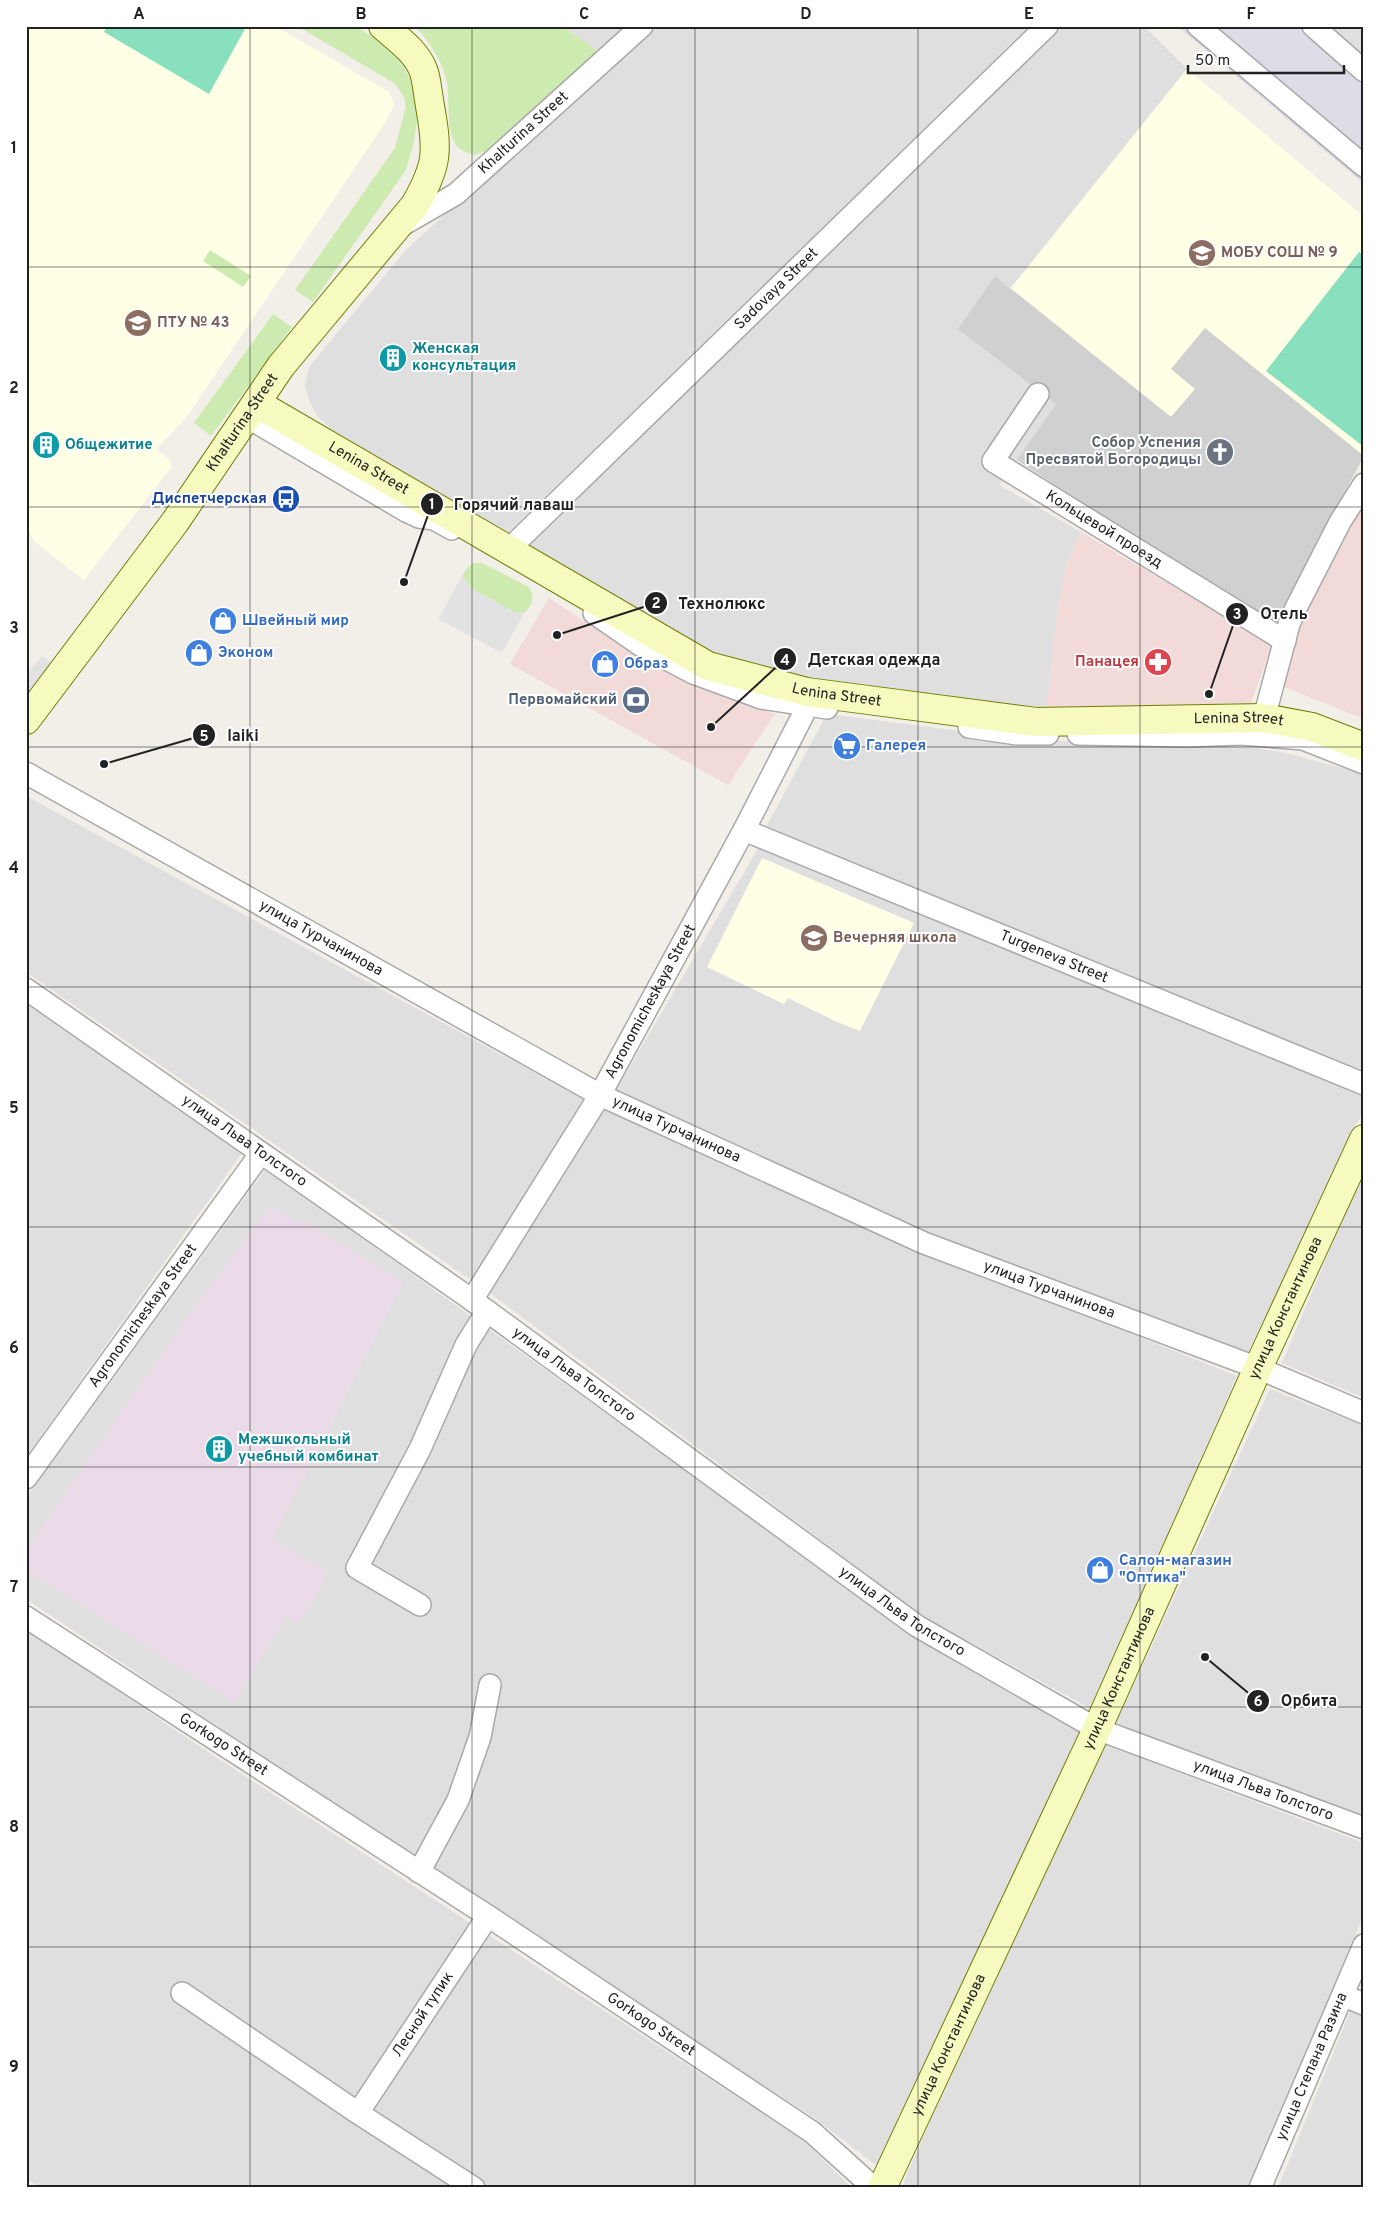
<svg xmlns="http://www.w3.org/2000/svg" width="1390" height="2214" font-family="Overpass,sans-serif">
<rect width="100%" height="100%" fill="#f2efe9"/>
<g fill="#e0dfdf">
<path d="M 562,26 L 627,26 L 599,52 Z"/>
<path d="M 649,26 L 1035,26 L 507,533 L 330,428 L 317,416 L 309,400 L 305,385 L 309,367 L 405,251 Z"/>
<path d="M 1056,26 L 1144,26 L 1187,69 L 1011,288 L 995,277 L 1056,405 L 999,485 L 1081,532 L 1066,566 L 1056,621 L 1047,709 L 925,702 L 718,663 L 525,546 Z"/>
<path d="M 1331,26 L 1364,26 L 1364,56 Z"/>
<path d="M 827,714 L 1032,740 L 1255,748 L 1286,753 L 1364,774 L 1364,1078 L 764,831 Z"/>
<path d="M 26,796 L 583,1099 L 475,1283 L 26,972 Z"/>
<path d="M 759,847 L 1189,1024 L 1364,1093 L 1364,1109 L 1248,1352 L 927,1234 L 615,1092 Z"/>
<path d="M 26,1004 L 242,1153 L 26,1457 Z"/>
<path d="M 602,1105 L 919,1249 L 1237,1376 L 1091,1709 L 924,1617 L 490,1293 Z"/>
<path d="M 266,1169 L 913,1634 L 1080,1731 L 877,2166 L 812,2116 L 473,1897 L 26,1599 L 26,1498 Z"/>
<path d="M 1364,1169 L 1364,1398 L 1282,1363 Z"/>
<path d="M 1270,1389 L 1364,1426 L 1364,1822 L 1256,1782 L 1116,1723 Z"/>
<path d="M 26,1628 L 190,1740 L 804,2141 L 852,2188 L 41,2188 L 26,2179 Z"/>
<path d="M 1105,1745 L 1364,1843 L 1364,1912 L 1335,1991 L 1251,2188 L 905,2188 L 904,2181 L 924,2135 Z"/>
<path d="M 1352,2007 L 1364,2012 L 1364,2188 L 1278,2188 Z"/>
</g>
<g fill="#f2dad9">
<path d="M 1364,494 L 1364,719 L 1277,684 L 1288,640 Z"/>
<path d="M 1081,532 L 1272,645 L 1251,703 L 1047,709 L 1056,621 L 1066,566 Z"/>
<path d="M 549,598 L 606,635 L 686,681 L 775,714 L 728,785 L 510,664 Z"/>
</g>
<path fill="#ebdbe8" d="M 270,1206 L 298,1224 L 302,1220 L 403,1283 L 273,1539 L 329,1573 L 299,1623 L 286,1616 L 235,1702 L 26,1570 L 26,1551 L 175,1334 Z"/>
<g fill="#ffffe5">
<path d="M 26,26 L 275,26 L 389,92 L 394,105 L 385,123 L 185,419 L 156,449 L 169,459 L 172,466 L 84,580 L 34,541 L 26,525 Z"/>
<path d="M 1187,69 L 1364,217 L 1364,456 L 1254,368 L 1172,369 L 1195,389 L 1171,417 L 1011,288 Z"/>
<path d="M 762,858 L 914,923 L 860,1031 L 835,1021 L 788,998 L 784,1004 L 707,967 Z"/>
</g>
<path fill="#d0d0d0" d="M 995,276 L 1171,417 L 1195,389 L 1171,369 L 1205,328 L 1364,456 L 1272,628 L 1017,460 L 1056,404 L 958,329 Z"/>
<g fill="#cdebb0">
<path d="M 297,26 L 355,26 L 378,40 L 399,60 L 411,80 L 419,107 L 414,142 L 406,170 L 313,302 L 295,290 L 395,148 L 406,107 L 404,96 L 394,83 Z"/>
<path d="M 415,26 L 562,26 L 599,52 L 492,149 L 474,155 C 470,153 464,152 460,149 C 443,136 452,95 445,75 C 439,56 428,40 415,26 Z"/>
<path d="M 210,250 L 251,276 L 243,287 L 203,261 Z"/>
<path d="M 273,314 L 292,327 L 211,436 L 194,423 Z"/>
<path d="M 474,563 L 482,563 L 529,587 C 535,597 533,604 525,612 L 516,613 L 472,589 L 462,576 L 467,568 Z"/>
</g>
<g fill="#88e0be">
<path d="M 107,26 L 244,26 L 246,27 L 209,94 L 104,32 Z"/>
<path d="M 1359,252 L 1364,255 L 1364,447 L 1266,371 Z"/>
</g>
<g fill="#e2e2e2">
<path d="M 462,576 L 472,589 L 516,613 L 525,612 L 502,653 L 438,619 Z"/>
<path d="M 42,656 L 53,664 L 26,698 L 26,675 Z"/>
</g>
<path fill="#dddde8" d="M 1177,26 L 1299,26 L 1364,84 L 1364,184 Z"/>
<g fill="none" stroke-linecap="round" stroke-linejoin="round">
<defs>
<g id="street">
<path d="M 1198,26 L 1364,166"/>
<path d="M 1313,26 L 1364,71"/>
<path id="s1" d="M 404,224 L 456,194 L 642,26"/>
<path id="s2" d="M 1038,394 L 993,461 L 1285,641"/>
<path d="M 247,417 L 406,511 L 419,517 L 434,519 L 452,529"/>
<path id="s3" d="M 507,551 L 1047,26"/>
<path d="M 594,613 L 642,646 L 693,673 L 761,698 L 827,708"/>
<path d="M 1264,718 L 1289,624 L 1296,608 L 1340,522 L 1364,484"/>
<path d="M 969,727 L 1017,734 L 1048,734"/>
<path d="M 1078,734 L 1188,736 L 1241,734 L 1303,739 L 1364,763"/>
<path id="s4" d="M 26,773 L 600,1095 L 924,1243 L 1258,1368 L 1364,1413"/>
<path id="s5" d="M 744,830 L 1364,1084"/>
<path id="s6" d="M 26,989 L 472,1300 L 917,1626 L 1097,1729 L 1364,1828"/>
<path id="s7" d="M 472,1300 L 600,1095 L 744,830 L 803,715 L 807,692"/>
<path id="s8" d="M 26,1478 L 261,1153"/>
<path d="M 420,1605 L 357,1568 L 420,1449 L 466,1345 L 487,1311"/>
<path id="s9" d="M 26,1617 L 488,1916 L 812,2132 L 874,2188"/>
<path d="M 419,1872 L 458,1800 L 480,1737 L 490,1685"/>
<path d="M 182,1993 L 358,2113 L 474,2188"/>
<path d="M 1344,1996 L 1364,2004"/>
<path id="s10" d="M 358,2113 L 488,1916"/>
<path id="s11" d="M 1260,2188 L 1364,1945"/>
</g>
<g id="secondary">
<path id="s12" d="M 256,403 L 708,666 L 807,692 L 1036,722 L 1264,718 L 1312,727 L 1364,747"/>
<path id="s13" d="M 26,720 L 175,522 L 281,366 L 415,205 C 438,165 438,151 430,106 C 428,95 427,82 424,72 C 417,52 398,39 383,26"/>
<path id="s14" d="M 882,2188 L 1097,1729 L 1258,1368 L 1364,1139"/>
</g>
</defs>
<use href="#street" stroke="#a9a9a9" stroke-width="24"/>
<use href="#secondary" stroke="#707d05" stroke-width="30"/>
<use href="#street" stroke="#fff" stroke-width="21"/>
<use href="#secondary" stroke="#f7fabf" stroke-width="28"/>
</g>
<path fill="none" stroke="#222" stroke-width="1" stroke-opacity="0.55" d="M 250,26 L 250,2188M 472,26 L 472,2188M 695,26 L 695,2188M 918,26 L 918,2188M 1140,26 L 1140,2188M 26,267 L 1364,267M 26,507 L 1364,507M 26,747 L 1364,747M 26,987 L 1364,987M 26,1227 L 1364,1227M 26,1467 L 1364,1467M 26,1707 L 1364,1707M 26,1947 L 1364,1947"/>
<defs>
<symbol id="school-disc" viewBox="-11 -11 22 22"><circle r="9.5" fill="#8d6e63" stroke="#fff"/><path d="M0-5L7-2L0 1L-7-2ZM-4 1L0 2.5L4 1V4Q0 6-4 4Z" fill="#fff"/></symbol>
<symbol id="university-disc" viewBox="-11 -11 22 22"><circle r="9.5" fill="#8d6e63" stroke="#fff"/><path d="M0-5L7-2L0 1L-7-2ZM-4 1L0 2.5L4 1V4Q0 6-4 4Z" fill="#fff"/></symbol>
<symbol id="building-disc" viewBox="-11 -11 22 22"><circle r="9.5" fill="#0f9aa8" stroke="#fff"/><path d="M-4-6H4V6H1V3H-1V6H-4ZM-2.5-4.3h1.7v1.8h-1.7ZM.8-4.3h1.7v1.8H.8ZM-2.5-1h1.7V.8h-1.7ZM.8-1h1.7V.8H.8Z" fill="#fff"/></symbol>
<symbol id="church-disc" viewBox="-11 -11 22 22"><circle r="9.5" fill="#6b7280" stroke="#fff"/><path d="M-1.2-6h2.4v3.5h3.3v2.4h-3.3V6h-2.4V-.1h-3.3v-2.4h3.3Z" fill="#fff"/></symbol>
<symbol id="bus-disc" viewBox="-11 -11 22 22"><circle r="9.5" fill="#1a4fb4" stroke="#fff"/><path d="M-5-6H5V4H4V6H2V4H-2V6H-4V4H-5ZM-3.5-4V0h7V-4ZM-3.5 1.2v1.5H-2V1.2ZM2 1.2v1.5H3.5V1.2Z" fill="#fff"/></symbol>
<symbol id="shop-disc" viewBox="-11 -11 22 22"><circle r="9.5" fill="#3f7fe0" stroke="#fff"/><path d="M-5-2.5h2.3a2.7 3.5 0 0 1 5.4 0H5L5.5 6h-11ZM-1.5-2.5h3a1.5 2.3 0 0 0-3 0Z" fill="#fff"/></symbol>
<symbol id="pharmacy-disc" viewBox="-11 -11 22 22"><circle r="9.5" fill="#e0444e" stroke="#fff"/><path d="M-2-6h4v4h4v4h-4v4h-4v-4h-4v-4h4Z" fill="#fff"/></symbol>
<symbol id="bank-disc" viewBox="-11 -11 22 22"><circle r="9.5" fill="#5c6f8a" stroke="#fff"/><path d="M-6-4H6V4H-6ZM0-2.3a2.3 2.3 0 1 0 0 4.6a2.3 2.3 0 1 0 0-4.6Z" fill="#fff"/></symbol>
<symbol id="supermarket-disc" viewBox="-11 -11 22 22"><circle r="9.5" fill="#3f7fe0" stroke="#fff"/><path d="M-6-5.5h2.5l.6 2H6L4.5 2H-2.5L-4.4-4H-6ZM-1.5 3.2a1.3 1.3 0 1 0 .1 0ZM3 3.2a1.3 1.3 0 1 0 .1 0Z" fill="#fff"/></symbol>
</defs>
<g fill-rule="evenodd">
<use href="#school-disc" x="1186" y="237" width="32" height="32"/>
<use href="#university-disc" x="122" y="307" width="32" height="32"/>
<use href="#building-disc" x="377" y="342" width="32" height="32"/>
<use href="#building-disc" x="30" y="429" width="32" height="32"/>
<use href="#church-disc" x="1204" y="436" width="32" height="32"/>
<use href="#bus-disc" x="270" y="483" width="32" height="32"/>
<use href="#shop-disc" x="207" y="605" width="32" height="32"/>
<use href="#shop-disc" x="183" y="637" width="32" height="32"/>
<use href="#pharmacy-disc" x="1142" y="646" width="32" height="32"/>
<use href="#shop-disc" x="589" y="648" width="32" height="32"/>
<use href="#bank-disc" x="620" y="684" width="32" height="32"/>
<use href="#supermarket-disc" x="831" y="730" width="32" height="32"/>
<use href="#school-disc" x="798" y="922" width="32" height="32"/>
<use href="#building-disc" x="203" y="1433" width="32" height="32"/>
<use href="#shop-disc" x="1084" y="1554" width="32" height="32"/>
</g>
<g text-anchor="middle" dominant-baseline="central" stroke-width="4" stroke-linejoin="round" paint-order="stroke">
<g font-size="15" fill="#222" stroke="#fff">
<text stroke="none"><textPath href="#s1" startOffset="151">Khalturina Street</textPath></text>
<text stroke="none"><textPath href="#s3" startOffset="376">Sadovaya Street</textPath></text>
<text stroke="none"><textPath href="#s13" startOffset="368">Khalturina Street</textPath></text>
<text stroke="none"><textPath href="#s12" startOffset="130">Lenina Street</textPath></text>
<text stroke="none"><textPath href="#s2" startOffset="211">Кольцевой проезд</textPath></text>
<text stroke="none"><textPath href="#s12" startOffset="655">Lenina Street</textPath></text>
<text stroke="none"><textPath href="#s12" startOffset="1059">Lenina Street</textPath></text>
<text stroke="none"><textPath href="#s4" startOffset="338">улица Турчанинова</textPath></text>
<text stroke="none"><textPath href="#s5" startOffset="335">Turgeneva Street</textPath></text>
<text stroke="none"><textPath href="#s7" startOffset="348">Agronomicheskaya Street</textPath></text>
<text stroke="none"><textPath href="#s4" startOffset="742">улица Турчанинова</textPath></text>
<text stroke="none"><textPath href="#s6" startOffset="266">улица Льва Толстого</textPath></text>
<text stroke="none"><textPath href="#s4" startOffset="1148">улица Турчанинова</textPath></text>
<text stroke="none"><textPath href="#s14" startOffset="968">улица Константинова</textPath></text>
<text stroke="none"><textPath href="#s8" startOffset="200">Agronomicheskaya Street</textPath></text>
<text stroke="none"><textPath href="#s6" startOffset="670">улица Льва Толстого</textPath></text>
<text stroke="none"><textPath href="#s6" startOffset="1075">улица Льва Толстого</textPath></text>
<text stroke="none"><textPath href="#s14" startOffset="562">улица Константинова</textPath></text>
<text stroke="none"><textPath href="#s9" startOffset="235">Gorkogo Street</textPath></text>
<text stroke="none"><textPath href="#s6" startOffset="1480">улица Льва Толстого</textPath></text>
<text stroke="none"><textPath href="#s10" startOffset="118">Лесной тупик</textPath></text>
<text stroke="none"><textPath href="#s9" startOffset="746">Gorkogo Street</textPath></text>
<text stroke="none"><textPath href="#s14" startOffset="158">улица Константинова</textPath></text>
<text stroke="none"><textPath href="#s11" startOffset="132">улица Степана Разина</textPath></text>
</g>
<g font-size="15" font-weight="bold" fill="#785e54" stroke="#fff" text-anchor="start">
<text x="1221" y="253">МОБУ СОШ № 9</text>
<text x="157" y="323">ПТУ № 43</text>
<text x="833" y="938">Вечерняя школа</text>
</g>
<g font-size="15" font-weight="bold" fill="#0d838f" stroke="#fff" text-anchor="start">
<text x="412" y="349">Женская<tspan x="412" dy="17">консультация</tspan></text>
<text x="65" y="445">Общежитие</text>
<text x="238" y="1440">Межшкольный<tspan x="238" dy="17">учебный комбинат</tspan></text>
</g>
<g font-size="15" font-weight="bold" fill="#5b616d" stroke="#fff" text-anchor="end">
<text x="1201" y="443">Собор Успения<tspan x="1201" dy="17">Пресвятой Богородицы</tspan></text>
</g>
<g font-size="15" font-weight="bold" fill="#164399" stroke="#fff" text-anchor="end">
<text x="267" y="499">Диспетчерская</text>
</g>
<g font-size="15" font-weight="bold" fill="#366cbe" stroke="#fff" text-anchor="start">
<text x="242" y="621">Швейный мир</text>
<text x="218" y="653">Эконом</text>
<text x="624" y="664">Образ</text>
<text x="866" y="746">Галерея</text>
<text x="1119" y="1561">Салон-магазин<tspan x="1119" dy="17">"Оптика"</tspan></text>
</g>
<g font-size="15" font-weight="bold" fill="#be3a42" stroke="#fff" text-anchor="end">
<text x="1139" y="662">Панацея</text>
</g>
<g font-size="15" font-weight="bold" fill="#4e5e75" stroke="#fff" text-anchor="end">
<text x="617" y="700">Первомайский</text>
</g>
</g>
<path fill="none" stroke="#222" stroke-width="2" d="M404 582L432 504M557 635L656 603M1209 694L1237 614M711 727L785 659M104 764L204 735M1205 1657L1258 1701"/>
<g fill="#222" stroke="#fff" stroke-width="2">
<circle cx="404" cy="582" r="5"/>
<circle cx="557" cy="635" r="5"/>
<circle cx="1209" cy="694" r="5"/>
<circle cx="711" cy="727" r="5"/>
<circle cx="104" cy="764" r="5"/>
<circle cx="1205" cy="1657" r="5"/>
<circle cx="432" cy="504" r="12"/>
<circle cx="656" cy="603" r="12"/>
<circle cx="1237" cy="614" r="12"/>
<circle cx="785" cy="659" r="12"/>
<circle cx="204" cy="735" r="12"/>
<circle cx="1258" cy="1701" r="12"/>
</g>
<g font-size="15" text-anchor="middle" font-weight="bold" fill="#fff">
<text x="432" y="509">1</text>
<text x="656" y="608">2</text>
<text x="1237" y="619">3</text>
<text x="785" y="665">4</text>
<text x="204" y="741">5</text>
<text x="1258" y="1706">6</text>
</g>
<g font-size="16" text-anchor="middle" font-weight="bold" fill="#222" stroke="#fff" stroke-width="4" stroke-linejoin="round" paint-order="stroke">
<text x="514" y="510">Горячий лаваш</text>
<text x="722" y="609">Технолюкс</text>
<text x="1284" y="619">Отель</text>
<text x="874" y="665">Детская одежда</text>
<text x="243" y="741">laiki</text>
<text x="1309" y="1706">Орбита</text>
</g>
<rect width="1390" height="2214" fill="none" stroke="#ffffff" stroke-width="55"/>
<path d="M1188 65v8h156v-8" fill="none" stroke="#222222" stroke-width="2.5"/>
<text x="1195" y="65" font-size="15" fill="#222222" stroke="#ffffff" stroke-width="4" paint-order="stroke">50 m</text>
<rect x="28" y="28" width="1334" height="2158" fill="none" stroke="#222" stroke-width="2"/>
<g font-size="16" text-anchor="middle" font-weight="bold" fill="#222">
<text x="139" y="19">A</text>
<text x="361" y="19">B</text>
<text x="584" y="19">C</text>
<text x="806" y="19">D</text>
<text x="1029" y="19">E</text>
<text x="1251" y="19">F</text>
<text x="14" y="153">1</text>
<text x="14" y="393">2</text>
<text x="14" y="633">3</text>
<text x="14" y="873">4</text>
<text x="14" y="1113">5</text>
<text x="14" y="1353">6</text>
<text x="14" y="1592">7</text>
<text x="14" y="1832">8</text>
<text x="14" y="2072">9</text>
</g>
</svg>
